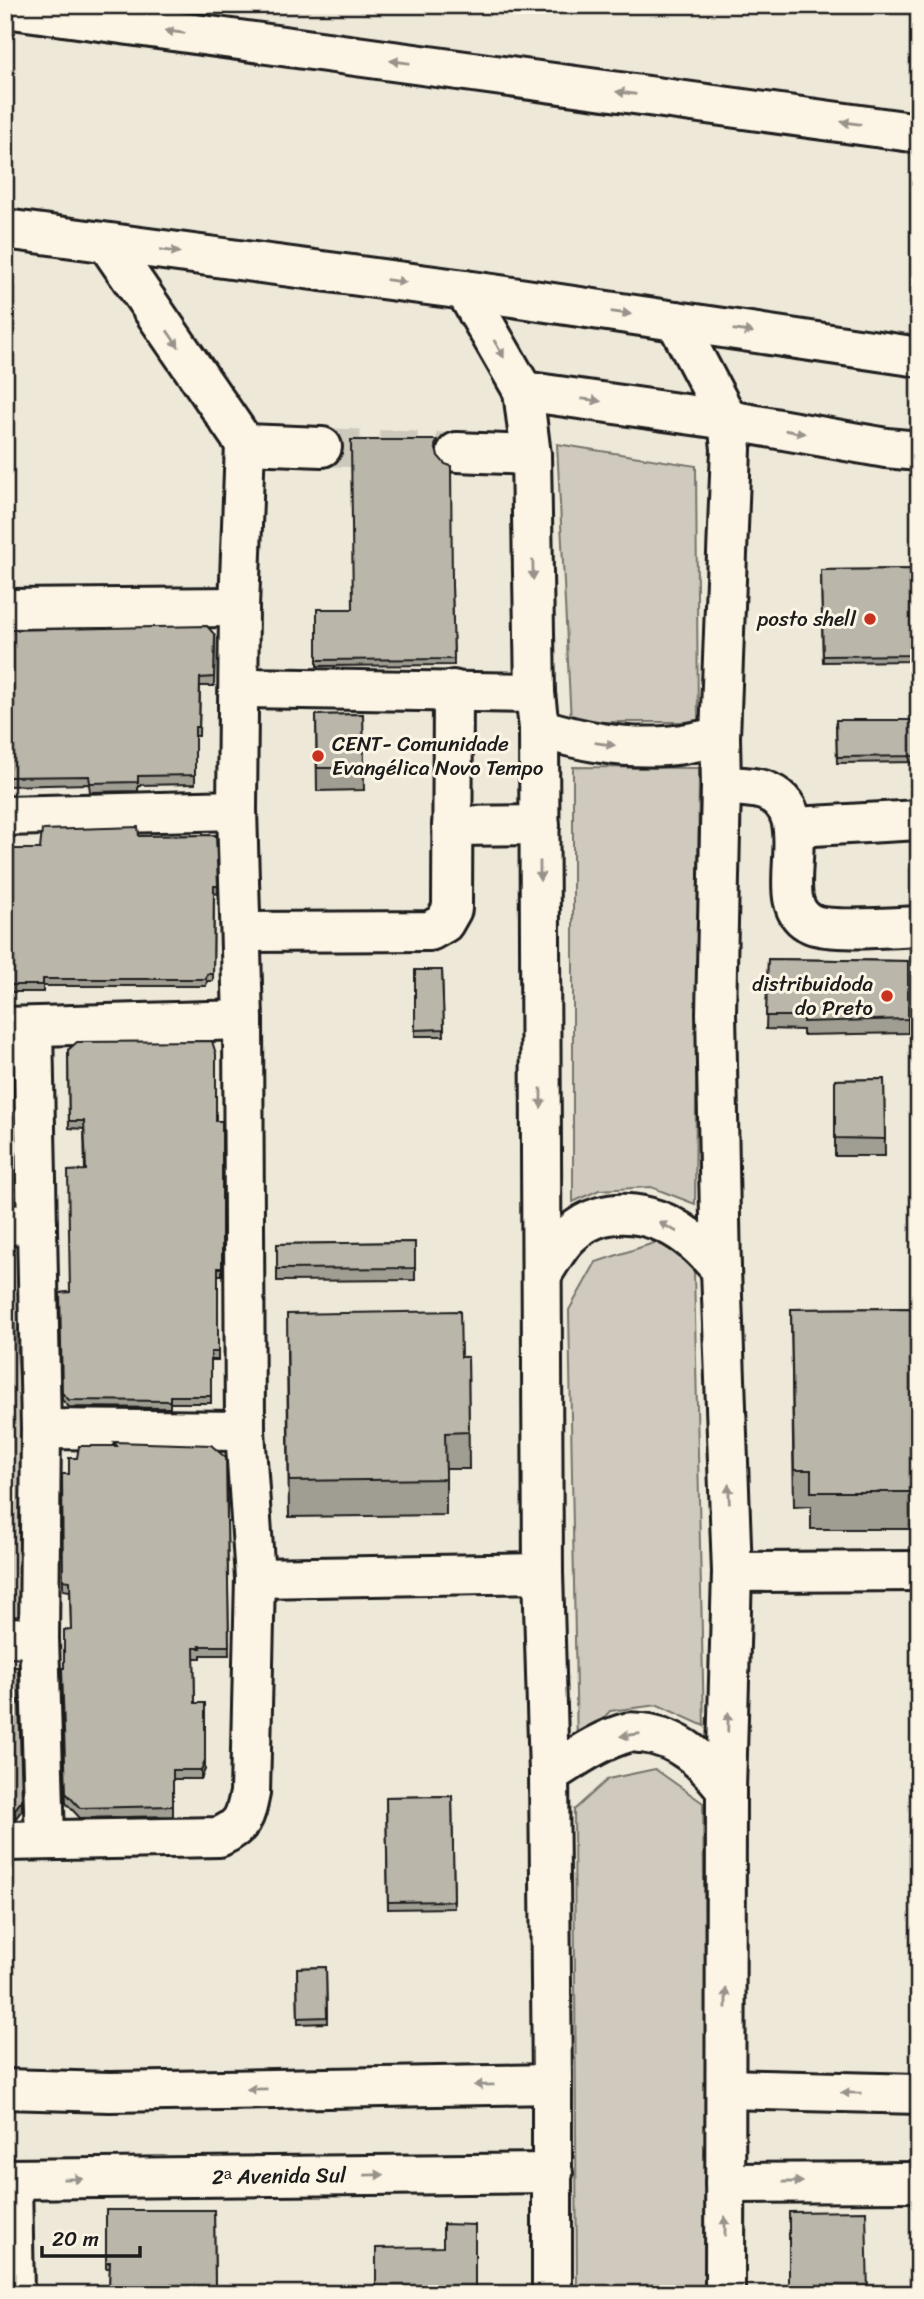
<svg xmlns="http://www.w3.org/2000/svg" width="924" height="2299" font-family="Sriracha,sans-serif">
<rect width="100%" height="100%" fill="#eee8d9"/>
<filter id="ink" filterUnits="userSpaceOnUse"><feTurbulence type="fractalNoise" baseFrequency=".0143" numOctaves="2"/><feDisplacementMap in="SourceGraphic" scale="14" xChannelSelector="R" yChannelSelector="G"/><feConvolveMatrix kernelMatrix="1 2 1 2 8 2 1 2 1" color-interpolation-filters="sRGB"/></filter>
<g filter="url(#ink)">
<g fill="#cfcabd" stroke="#76736c" stroke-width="2">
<path d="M 557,444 L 696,466 L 698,722 L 571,722 Z"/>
<path d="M 573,767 L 699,768 L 695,1204 L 651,1187 L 599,1190 L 573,1202 Z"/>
<path d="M 5,1237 L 8,1237 L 41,1654 L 5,1655 Z"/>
<path d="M 666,1239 L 694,1271 L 704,1726 L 658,1705 L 610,1711 L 577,1748 L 569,1310 L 596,1262 Z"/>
<path d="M 655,1769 L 703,1803 L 709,2294 L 577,2294 L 574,1810 L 608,1779 Z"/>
</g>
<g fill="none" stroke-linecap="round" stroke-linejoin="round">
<path stroke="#cec9bd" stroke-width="38" stroke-dasharray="38 19" stroke-linecap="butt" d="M 322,447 L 457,452"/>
<defs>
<g id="street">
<path d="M 245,444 L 322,447"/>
<path d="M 457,452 L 531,455"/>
<path d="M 5,609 L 239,607"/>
<path d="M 240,688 L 535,693"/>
<path d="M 721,786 C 735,787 750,786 763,790 C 826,811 764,904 812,924 C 832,932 894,927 919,926"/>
<path d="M 5,816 L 237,810"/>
<path d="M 452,826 L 540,825"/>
<path d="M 795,827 L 919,820"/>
<path d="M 242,932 L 430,931 L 444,923 L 452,909 L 453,690"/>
<path d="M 5,1027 L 243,1020"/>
<path d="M 33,1028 L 41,1429 L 39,1638 L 45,1840"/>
<path d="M 5,1225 L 37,1224"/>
<path d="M 41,1429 L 245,1431"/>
<path d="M 732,1572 L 919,1571"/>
<path d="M 255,1578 L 543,1573"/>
<path d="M 5,1637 L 39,1638"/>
<path d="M 5,1841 L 219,1837 C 243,1826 245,1818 250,1793 L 255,1578 L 245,1431 L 243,1020 L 237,810 L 239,607 L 245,444 L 107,243"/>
<path d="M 12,2180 L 14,2294"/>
</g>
<g id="secondary">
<path d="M 465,290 L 523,391 L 531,455 L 535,693 L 539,728 L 543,1573 L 549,1774 L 552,2084 L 552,2294"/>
<path d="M 523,391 L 728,420 L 886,448 L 919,451"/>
<path d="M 539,728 C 581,741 621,749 665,746 C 683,745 702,740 720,737"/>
<path d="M 542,1274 C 551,1261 559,1244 571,1234 C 607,1200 660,1213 694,1242 C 704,1250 712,1260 721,1269"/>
<path d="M 549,1774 C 574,1759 598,1741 626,1733 C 631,1731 637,1733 642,1733 C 679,1737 704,1761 726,1789"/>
<path d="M 5,2089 L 110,2092 L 552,2084"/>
<path d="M 727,2089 L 919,2094"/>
<path d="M 5,2179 L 553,2173"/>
<path d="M 725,2183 L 919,2182"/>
<path d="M 725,2294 L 726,1789 L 732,1572 L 721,1269 L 716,1013 L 721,786 L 720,737 L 731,449 L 728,420"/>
</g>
<g id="highway">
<path d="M 5,8 L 919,133"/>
<path d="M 5,229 L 465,290 L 919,357"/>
<path d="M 676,321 L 728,420"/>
</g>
</defs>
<use href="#street" stroke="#1c1c1c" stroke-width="44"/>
<use href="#secondary" stroke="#1c1c1c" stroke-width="44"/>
<use href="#highway" stroke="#1c1c1c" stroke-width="44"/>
<use href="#street" stroke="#fcf5e5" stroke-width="38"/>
<use href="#secondary" stroke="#fcf5e5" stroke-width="38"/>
<use href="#highway" stroke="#fcf5e5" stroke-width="38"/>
</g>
<g fill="#a09d92" stroke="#1c1c1c" stroke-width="2">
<path d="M 437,446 L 436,449 L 452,586 L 454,665 L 317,666 L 317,609 L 353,609 Z"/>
<path d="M 919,569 L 919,661 L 823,662 L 821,570 Z"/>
<path d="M 5,630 L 215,635 L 214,686 L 200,686 L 199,736 L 195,736 L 195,784 L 138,785 L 138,791 L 90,792 L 89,784 L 5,786 Z"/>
<path d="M 363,714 L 364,790 L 317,791 L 316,715 Z"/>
<path d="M 836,720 L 919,720 L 919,762 L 837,763 Z"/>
<path d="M 216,835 L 218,894 L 214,893 L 213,981 L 207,981 L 206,986 L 43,986 L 43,992 L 5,992 L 5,849 L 40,849 L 139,836 Z"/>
<path d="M 768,959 L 908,961 L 908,1033 L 803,1035 L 803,1030 L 766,1029 Z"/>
<path d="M 415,970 L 442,970 L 444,1036 L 415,1036 Z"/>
<path d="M 68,1050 L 216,1121 L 222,1121 L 222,1275 L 218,1275 L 218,1360 L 211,1360 L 211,1403 L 170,1403 L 170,1408 L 69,1407 L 62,1400 L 60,1293 L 70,1292 L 85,1170 L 84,1129 L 69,1128 Z"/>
<path d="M 884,1079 L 885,1156 L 835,1156 L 835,1080 Z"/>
<path d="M 415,1242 L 415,1280 L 277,1281 L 277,1244 Z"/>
<path d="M 919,1308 L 919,1529 L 811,1529 L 811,1506 L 794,1507 L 791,1309 Z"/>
<path d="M 287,1350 L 468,1357 L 469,1469 L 446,1469 L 446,1515 L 289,1517 Z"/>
<path d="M 114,1442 L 226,1458 L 229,1655 L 201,1655 L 201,1658 L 194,1658 L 195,1703 L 205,1703 L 205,1769 L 201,1779 L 173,1779 L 173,1816 L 80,1818 L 66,1803 L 62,1668 L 64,1668 L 71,1629 L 70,1591 L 63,1590 L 62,1474 L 69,1474 L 77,1458 L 114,1446 Z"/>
<path d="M 5,1660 L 8,1666 L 22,1810 L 15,1819 L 5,1819 Z"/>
<path d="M 452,1796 L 454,1908 L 388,1909 L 386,1797 Z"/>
<path d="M 326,1967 L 327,2023 L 298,2024 L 297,1968 Z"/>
<path d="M 106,2210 L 214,2210 L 215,2294 L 109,2294 L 110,2268 L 106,2268 Z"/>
</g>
<g fill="#827f77" stroke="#1c1c1c" stroke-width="2">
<path d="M 205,1760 L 205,1769 L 201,1779 L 201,1770 Z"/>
<path d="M 22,1800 L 22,1810 L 15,1819 L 15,1809 Z"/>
</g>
<g fill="#bab6aa" stroke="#1c1c1c" stroke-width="2">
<path d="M 351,440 L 437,440 L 435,446 L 438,456 L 445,464 L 451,466 L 452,586 L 454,659 L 317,660 L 317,609 L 353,609 Z"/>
<path d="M 919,569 L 919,655 L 823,656 L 821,570 Z"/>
<path d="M 207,626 L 215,635 L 214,677 L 200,678 L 199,727 L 195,727 L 195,775 L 138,776 L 138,782 L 90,783 L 89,776 L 5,777 L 5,630 Z"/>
<path d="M 363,714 L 364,768 L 317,768 L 316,715 Z"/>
<path d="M 836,720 L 919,720 L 919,756 L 837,757 Z"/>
<path d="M 138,827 L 139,836 L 216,835 L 218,886 L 214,886 L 213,974 L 207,974 L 206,979 L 43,979 L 43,985 L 5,985 L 5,849 L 40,849 L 42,830 Z"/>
<path d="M 768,959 L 908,961 L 908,1019 L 803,1022 L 803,1016 L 766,1016 Z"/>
<path d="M 415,970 L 442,970 L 444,1029 L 415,1030 Z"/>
<path d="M 212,1041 L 216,1054 L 216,1121 L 222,1121 L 222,1268 L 218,1268 L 218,1352 L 211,1352 L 211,1396 L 170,1396 L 170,1401 L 69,1400 L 62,1393 L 60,1293 L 70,1292 L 68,1171 L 86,1170 L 84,1121 L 69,1121 L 68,1050 L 77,1042 Z"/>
<path d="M 884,1079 L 885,1139 L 835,1138 L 835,1080 Z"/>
<path d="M 415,1242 L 415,1268 L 277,1269 L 277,1244 Z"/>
<path d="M 919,1308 L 919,1492 L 811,1492 L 811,1470 L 794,1470 L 791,1309 Z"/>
<path d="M 460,1311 L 461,1357 L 468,1357 L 469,1432 L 445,1433 L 446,1479 L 289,1481 L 287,1314 Z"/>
<path d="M 114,1442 L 211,1445 L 226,1458 L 229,1646 L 200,1646 L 201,1648 L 194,1648 L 195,1703 L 205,1703 L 205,1760 L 201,1770 L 173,1770 L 173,1806 L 80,1808 L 66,1793 L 62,1668 L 64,1668 L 64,1630 L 71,1629 L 70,1581 L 63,1580 L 62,1474 L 69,1474 L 69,1458 L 77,1458 L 79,1446 L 117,1446 Z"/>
<path d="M 5,1660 L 8,1660 L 7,1666 L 18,1667 L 22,1800 L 15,1809 L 5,1810 Z"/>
<path d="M 452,1796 L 454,1901 L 388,1902 L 386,1797 Z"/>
<path d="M 326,1967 L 327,2017 L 298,2018 L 297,1968 Z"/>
<path d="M 106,2210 L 214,2210 L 215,2288 L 109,2288 L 110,2262 L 106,2262 Z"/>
<path d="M 866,2211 L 868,2294 L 789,2294 L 789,2212 Z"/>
<path d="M 443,2224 L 475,2225 L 475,2294 L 376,2294 L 376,2248 L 443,2247 Z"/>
</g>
<defs><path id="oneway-solid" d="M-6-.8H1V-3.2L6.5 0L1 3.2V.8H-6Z" transform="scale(1.75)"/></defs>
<g fill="#97938b">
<use href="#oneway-solid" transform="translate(175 32) rotate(-172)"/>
<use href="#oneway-solid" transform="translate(400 62) rotate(-172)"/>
<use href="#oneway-solid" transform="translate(626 93) rotate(-172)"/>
<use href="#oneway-solid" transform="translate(851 123) rotate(-172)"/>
<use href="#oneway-solid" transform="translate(170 251) rotate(8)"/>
<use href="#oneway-solid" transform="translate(396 281) rotate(8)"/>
<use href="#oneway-solid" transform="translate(621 313) rotate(8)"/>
<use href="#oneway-solid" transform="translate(743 331) rotate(8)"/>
<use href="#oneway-solid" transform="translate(173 339) rotate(55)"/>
<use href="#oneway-solid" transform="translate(499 349) rotate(60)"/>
<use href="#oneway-solid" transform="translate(591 400) rotate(7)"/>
<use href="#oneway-solid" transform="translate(795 432) rotate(10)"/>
<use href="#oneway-solid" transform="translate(533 570) rotate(89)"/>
<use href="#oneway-solid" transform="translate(605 744) rotate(8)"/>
<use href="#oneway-solid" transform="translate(540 871) rotate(90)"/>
<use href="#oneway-solid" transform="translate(541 1098) rotate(90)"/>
<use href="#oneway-solid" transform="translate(668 1227) rotate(-152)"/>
<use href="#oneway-solid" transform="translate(729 1494) rotate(-92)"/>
<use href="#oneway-solid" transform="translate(728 1722) rotate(-88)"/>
<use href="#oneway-solid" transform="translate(630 1735) rotate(172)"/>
<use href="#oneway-solid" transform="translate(726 1998) rotate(-90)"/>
<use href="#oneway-solid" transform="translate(484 2085) rotate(179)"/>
<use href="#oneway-solid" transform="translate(257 2089) rotate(179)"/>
<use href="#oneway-solid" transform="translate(851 2093) rotate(-179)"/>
<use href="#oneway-solid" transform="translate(374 2175) rotate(-1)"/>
<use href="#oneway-solid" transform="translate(73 2179) rotate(-1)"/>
<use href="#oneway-solid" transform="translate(793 2182)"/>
<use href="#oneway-solid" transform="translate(725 2226) rotate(-90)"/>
</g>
</g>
<g fill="#c8321e" stroke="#fcf5e5" stroke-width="2.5">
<circle cx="870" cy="619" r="7"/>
<circle cx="318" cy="756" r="7"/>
<circle cx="887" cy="996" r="7"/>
</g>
<g text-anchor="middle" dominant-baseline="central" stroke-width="6" stroke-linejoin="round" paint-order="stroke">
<g font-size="21" fill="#1c1c1c" stroke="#fcf5e5" text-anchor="end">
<text x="856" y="619">posto shell</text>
<text x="332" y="744" text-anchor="start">CENT- Comunidade<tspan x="332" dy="24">Evangélica Novo Tempo</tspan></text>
<text x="873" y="984">distribuidoda<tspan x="873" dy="24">do Preto</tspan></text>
</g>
<g font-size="21" fill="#1c1c1c" stroke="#fcf5e5">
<text transform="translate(279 2176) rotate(-1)">2ᵃ Avenida Sul</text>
</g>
</g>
<rect width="924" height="2299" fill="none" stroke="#fcf5e5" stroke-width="28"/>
<rect x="14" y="14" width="896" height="2271" fill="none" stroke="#1c1c1c" stroke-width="2.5" filter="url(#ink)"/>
<path d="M42 2246v10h98v-10" fill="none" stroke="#1c1c1c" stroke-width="3.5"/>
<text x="52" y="2246" font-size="21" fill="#1c1c1c" stroke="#fcf5e5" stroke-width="5" paint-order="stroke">20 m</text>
</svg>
